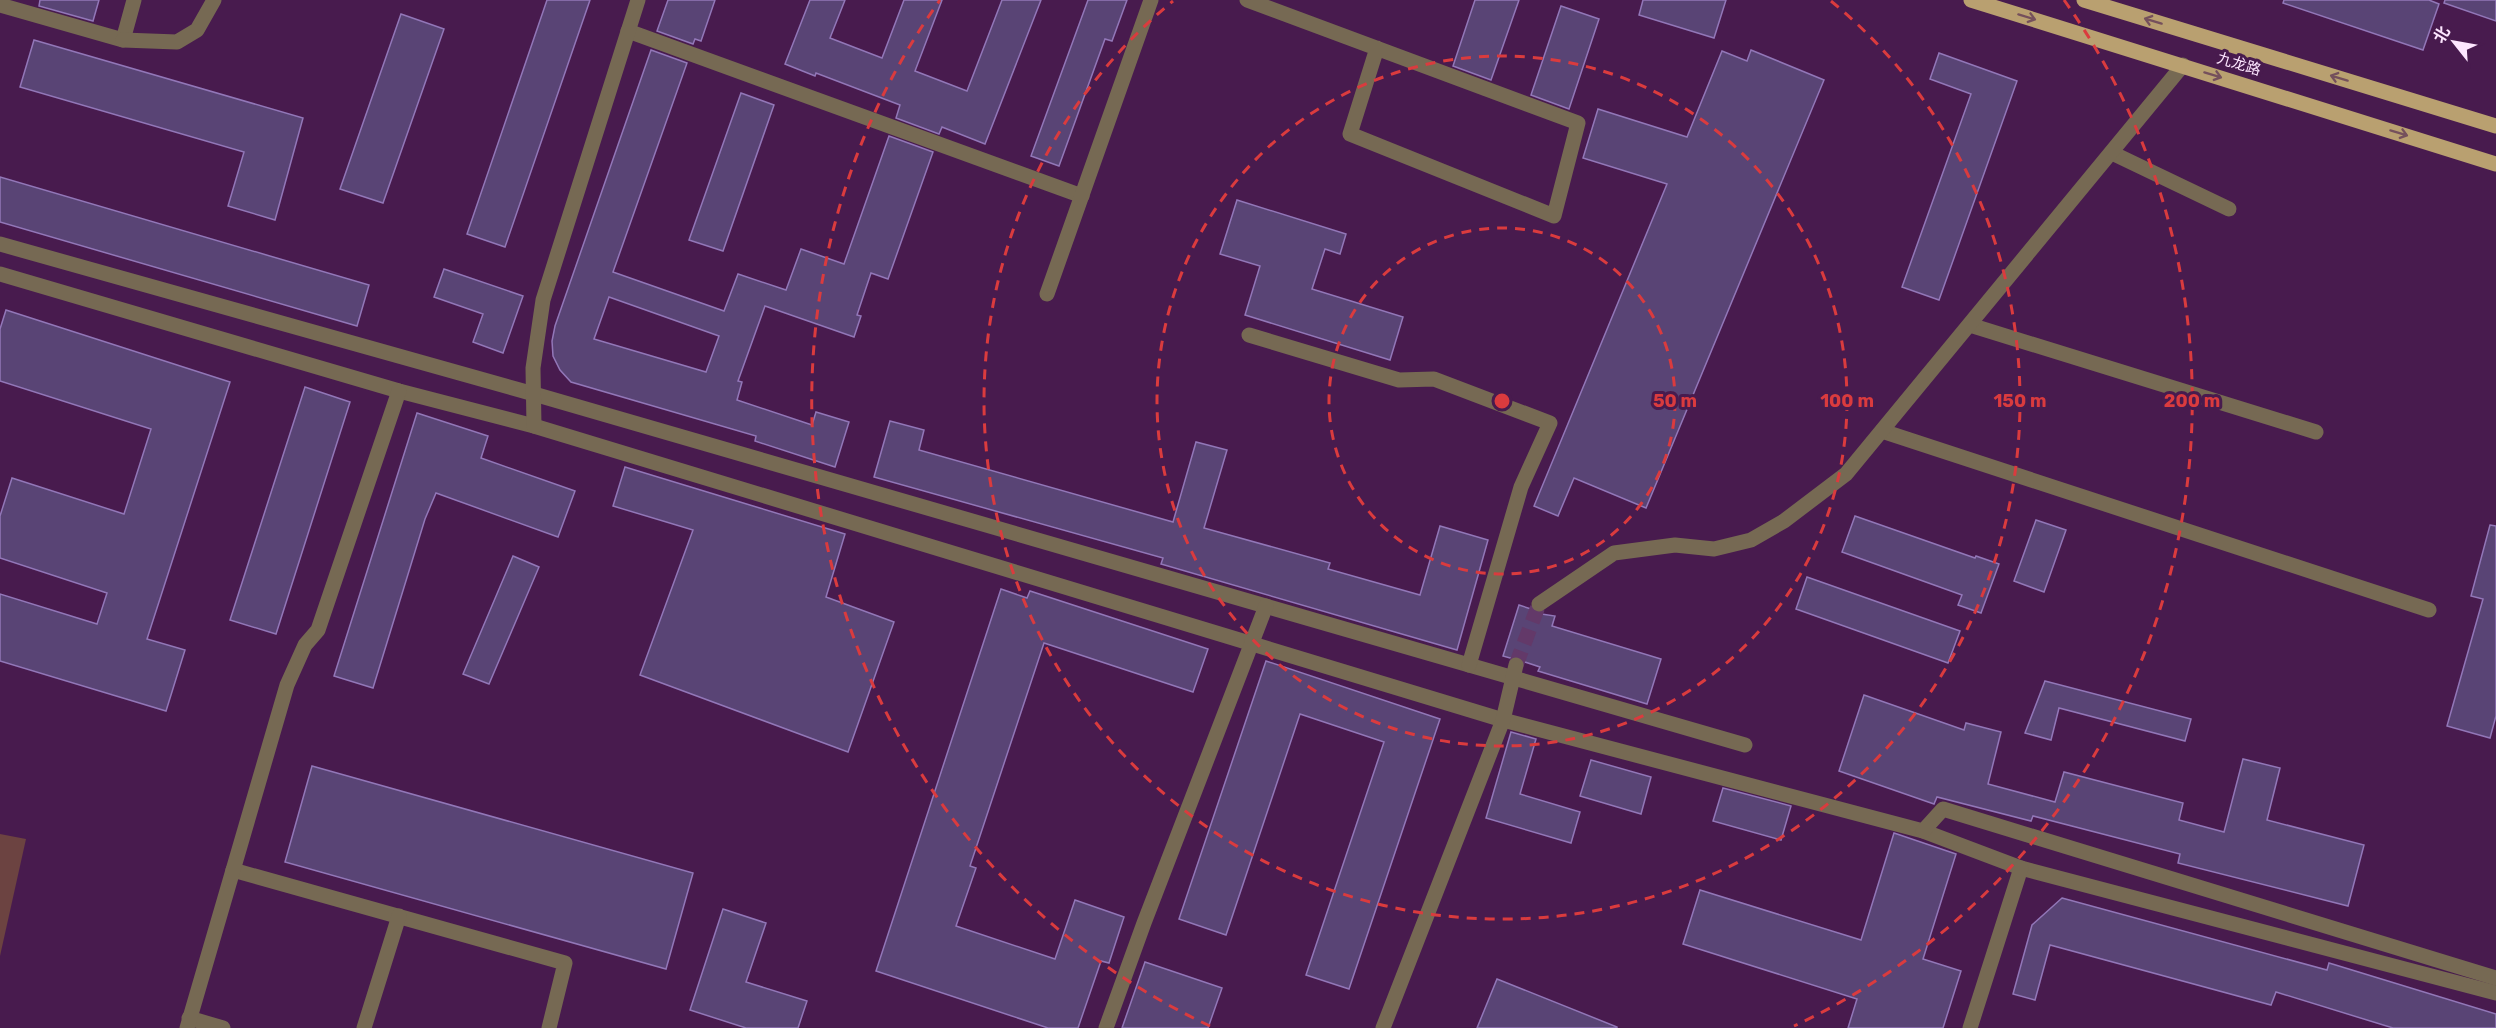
<svg xmlns="http://www.w3.org/2000/svg" width="2496" height="1028" font-family="Rubik,'Noto Sans SC',sans-serif">
<rect width="100%" height="100%" fill="#481b4e"/>
<path fill="#6c4341" d="M 0,834 L 26,839 L 0,956 Z"/>
<g fill="#594475" stroke="#9277b8" stroke-width="1.5" fill-rule="evenodd">
<path d="M 40,0 L 99,0 L 93,21 L 39,6 Z"/>
<path d="M 547,0 L 590,0 L 505,247 L 467,234 Z"/>
<path d="M 668,0 L 715,0 L 701,41 L 695,39 L 693,44 L 657,31 Z"/>
<path d="M 810,0 L 845,0 L 830,38 L 882,58 L 904,0 L 942,0 L 915,71 L 967,91 L 1002,0 L 1041,0 L 985,144 L 942,127 L 939,134 L 896,118 L 900,105 L 816,73 L 815,76 L 785,64 Z"/>
<path d="M 1088,0 L 1127,0 L 1112,41 L 1105,39 L 1059,166 L 1031,156 Z"/>
<path d="M 1475,0 L 1519,0 L 1491,80 L 1453,66 Z"/>
<path d="M 1643,0 L 1726,0 L 1714,38 L 1639,15 Z"/>
<path d="M 2284,0 L 2429,0 L 2439,4 L 2423,50 L 2283,3 Z"/>
<path d="M 2445,0 L 2496,0 L 2496,21 L 2444,3 Z"/>
<path d="M 1561,6 L 1599,19 L 1569,109 L 1531,95 Z"/>
<path d="M 401,14 L 444,29 L 383,203 L 340,189 Z"/>
<path d="M 34,40 L 303,118 L 275,220 L 228,206 L 244,152 L 20,87 Z"/>
<path d="M 651,50 L 687,63 L 613,272 L 724,311 L 738,274 L 786,290 L 801,249 L 844,264 L 889,136 L 933,152 L 888,279 L 871,273 L 857,315 L 861,316 L 854,337 L 765,306 L 738,381 L 742,382 L 737,400 L 812,425 L 816,412 L 849,422 L 835,467 L 755,441 L 756,436 L 571,382 L 560,370 L 553,356 L 552,341 L 555,326 ZM 609,297 L 719,336 L 706,372 L 594,339 Z"/>
<path d="M 1751,50 L 1824,80 L 1646,508 L 1574,478 L 1558,516 L 1534,506 L 1667,184 L 1583,158 L 1598,109 L 1687,137 L 1722,51 L 1747,61 Z"/>
<path d="M 1939,53 L 2017,81 L 1939,300 L 1902,287 L 1971,94 L 1930,79 Z"/>
<path d="M 741,93 L 774,105 L 723,251 L 689,240 Z"/>
<path d="M 0,177 L 369,285 L 357,326 L 0,222 Z"/>
<path d="M 1237,200 L 1346,234 L 1340,254 L 1325,249 L 1312,289 L 1403,317 L 1390,360 L 1245,315 L 1260,266 L 1220,254 Z"/>
<path d="M 444,269 L 523,296 L 503,353 L 473,342 L 483,314 L 434,297 Z"/>
<path d="M 6,310 L 230,382 L 147,639 L 185,650 L 166,711 L 0,661 L 0,594 L 97,624 L 107,593 L 0,558 L 0,516 L 12,478 L 124,514 L 151,429 L 0,381 L 0,329 Z"/>
<path d="M 305,387 L 350,402 L 276,634 L 230,620 Z"/>
<path d="M 417,413 L 488,436 L 481,458 L 575,491 L 558,537 L 436,493 L 425,519 L 373,688 L 334,676 Z"/>
<path d="M 890,421 L 924,430 L 919,450 L 1173,522 L 1196,442 L 1227,450 L 1204,528 L 1330,563 L 1328,569 L 1420,595 L 1440,526 L 1488,540 L 1457,650 L 1161,564 L 1163,558 L 874,477 Z"/>
<path d="M 625,467 L 845,534 L 826,597 L 894,622 L 848,752 L 640,675 L 693,530 L 613,506 Z"/>
<path d="M 1855,516 L 1975,558 L 1976,556 L 1999,564 L 1981,613 L 1958,605 L 1962,595 L 1842,552 Z"/>
<path d="M 2036,520 L 2066,530 L 2044,592 L 2014,581 Z"/>
<path d="M 2490,525 L 2496,526 L 2496,716 L 2490,738 L 2447,726 L 2483,599 L 2471,596 Z"/>
<path d="M 513,556 L 539,567 L 489,684 L 463,674 Z"/>
<path d="M 1807,577 L 1960,631 L 1948,663 L 1796,609 Z"/>
<path d="M 1001,589 L 1027,598 L 1030,591 L 1208,649 L 1193,692 L 1044,643 L 970,866 L 976,868 L 956,926 L 1055,959 L 1075,900 L 1124,917 L 1109,963 L 1101,961 L 1078,1028 L 1048,1028 L 876,971 Z"/>
<path d="M 1519,605 L 1531,609 L 1535,613 L 1555,616 L 1552,626 L 1661,659 L 1647,704 L 1538,671 L 1540,667 L 1525,662 L 1519,656 L 1510,658 L 1503,656 Z"/>
<path d="M 1266,661 L 1440,719 L 1349,989 L 1306,975 L 1384,742 L 1300,714 L 1226,935 L 1179,919 Z"/>
<path d="M 2045,681 L 2191,719 L 2185,741 L 2059,708 L 2051,740 L 2025,733 Z"/>
<path d="M 1864,695 L 1964,730 L 1966,723 L 2001,732 L 1988,784 L 2055,802 L 2064,772 L 2183,803 L 2179,820 L 2224,832 L 2243,759 L 2280,768 L 2267,820 L 2364,845 L 2348,906 L 2178,863 L 2180,854 L 2033,816 L 2031,821 L 1937,797 L 1934,804 L 1839,771 Z"/>
<path d="M 1511,732 L 1536,739 L 1520,794 L 1580,812 L 1571,843 L 1486,818 Z"/>
<path d="M 1591,760 L 1651,777 L 1641,814 L 1580,796 Z"/>
<path d="M 312,766 L 693,873 L 666,969 L 285,862 Z"/>
<path d="M 1723,788 L 1791,806 L 1781,840 L 1713,821 Z"/>
<path d="M 1894,833 L 1956,854 L 1923,959 L 1961,971 L 1943,1028 L 1848,1028 L 1857,999 L 1683,944 L 1700,890 L 1861,940 Z"/>
<path d="M 2062,898 L 2327,970 L 2329,963 L 2496,1014 L 2496,1028 L 2393,1028 L 2276,992 L 2271,1005 L 2050,945 L 2035,1000 L 2013,994 L 2032,925 Z"/>
<path d="M 723,909 L 766,923 L 746,982 L 807,1001 L 798,1028 L 746,1028 L 690,1010 Z"/>
<path d="M 1145,962 L 1222,988 L 1208,1028 L 1122,1028 Z"/>
<path d="M 1497,979 L 1617,1027 L 1617,1028 L 1477,1028 Z"/>
</g>
<g fill="none" stroke-linecap="round" stroke-linejoin="round">
<path stroke="#633969" stroke-width="15" stroke-dasharray="15 8" stroke-linecap="butt" d="M 1516,665 L 1539,604"/>
<g stroke="#766953" stroke-width="15">
<path d="M 1247,0 L 1578,123 L 1554,216 L 1350,134 L 1377,48"/>
<path d="M 0,5 L 123,40 L 134,0"/>
<path d="M 628,31 L 1082,196"/>
<path d="M 123,40 L 177,42 L 197,30 L 214,0"/>
<path d="M 2112,153 L 2229,209"/>
<path d="M 0,244 L 534,394 L 1745,745"/>
<path d="M 0,274 L 399,391 L 534,426 L 1503,720 L 1923,831 L 2021,868 L 2496,993"/>
<path d="M 1047,294 L 1151,0"/>
<path d="M 1970,325 L 2316,432"/>
<path d="M 1249,335 L 1399,380 L 1434,379 L 1550,423 L 1521,487 L 1469,665"/>
<path d="M 534,426 L 533,368 L 543,300 L 638,0"/>
<path d="M 1882,431 L 2429,610"/>
<path d="M 1539,604 L 1614,553 L 1675,545 L 1714,549 L 1751,540 L 1784,521 L 1846,474 L 2183,65"/>
<path d="M 1923,831 L 1943,809 L 2496,978"/>
<path d="M 233,870 L 565,963 L 549,1028"/>
<path d="M 189,1018 L 223,1028"/>
<path d="M 187,1028 L 287,685 L 305,645 L 318,630 L 399,391"/>
<path d="M 364,1028 L 399,916"/>
<path d="M 1106,1028 L 1144,923 L 1266,606"/>
<path d="M 1383,1028 L 1503,720 L 1516,665"/>
<path d="M 1970,1028 L 2021,868"/>
</g>
<g stroke="#b9a070" stroke-width="15">
<path d="M 1971,0 L 2496,164"/>
<path d="M 2084,0 L 2496,126"/>
</g>
</g>
<defs><path id="oneway-shaft" d="M-6 0H5M1.5-3L5.5 0L1.5 3" fill="none" stroke-width="1.6" stroke-linecap="round" stroke-linejoin="round" transform="scale(1.5)"/></defs>
<g stroke="#75505c">
<use href="#oneway-shaft" transform="translate(2027 17) rotate(17)"/>
<use href="#oneway-shaft" transform="translate(2153 21) rotate(-163)"/>
<use href="#oneway-shaft" transform="translate(2213 75) rotate(17)"/>
<use href="#oneway-shaft" transform="translate(2339 78) rotate(-163)"/>
<use href="#oneway-shaft" transform="translate(2399 133) rotate(17)"/>
</g>
<g fill="none" stroke="#da3b3e" stroke-width="3" stroke-dasharray="10 8">
<circle cx="1502" cy="401" r="173"/>
<circle cx="1502" cy="401" r="345"/>
<path d="M1831 1A518 518 0 1 1 1173 1"/>
<path d="M1210 1026A690 690 0 0 1 940 0M2064 0A690 690 0 0 1 1794 1026"/>
</g>
<g text-anchor="middle" dominant-baseline="central" stroke-width="6" stroke-linejoin="round" paint-order="stroke">
<g font-size="15" fill="#fde6ff" stroke="#481b4e">
<text transform="translate(2239 64) rotate(17)">九龙路</text>
</g>
</g>
<circle cx="1502" cy="401" r="9" fill="#da3b3e" stroke="#481b4e" stroke-width="3"/>
<g font-size="18" text-anchor="middle" font-weight="bold" fill="#da3b3e" stroke="#481b4e" stroke-width="6" stroke-linejoin="round" paint-order="stroke">
<text x="1675" y="407">50 m</text>
<text x="1847" y="407">100 m</text>
<text x="2020" y="407">150 m</text>
<text x="2192" y="407">200 m</text>
</g>
<g transform="translate(2454 42) rotate(301)" stroke="#481b4e" stroke-width="4.5" paint-order="stroke">
<path d="M0-4.5L10 22L0 15L-10 22Z" fill="#fde6ff"/>
<text y="-9" font-size="16" font-weight="bold" text-anchor="middle" fill="#fde6ff">北</text>
</g>
</svg>
